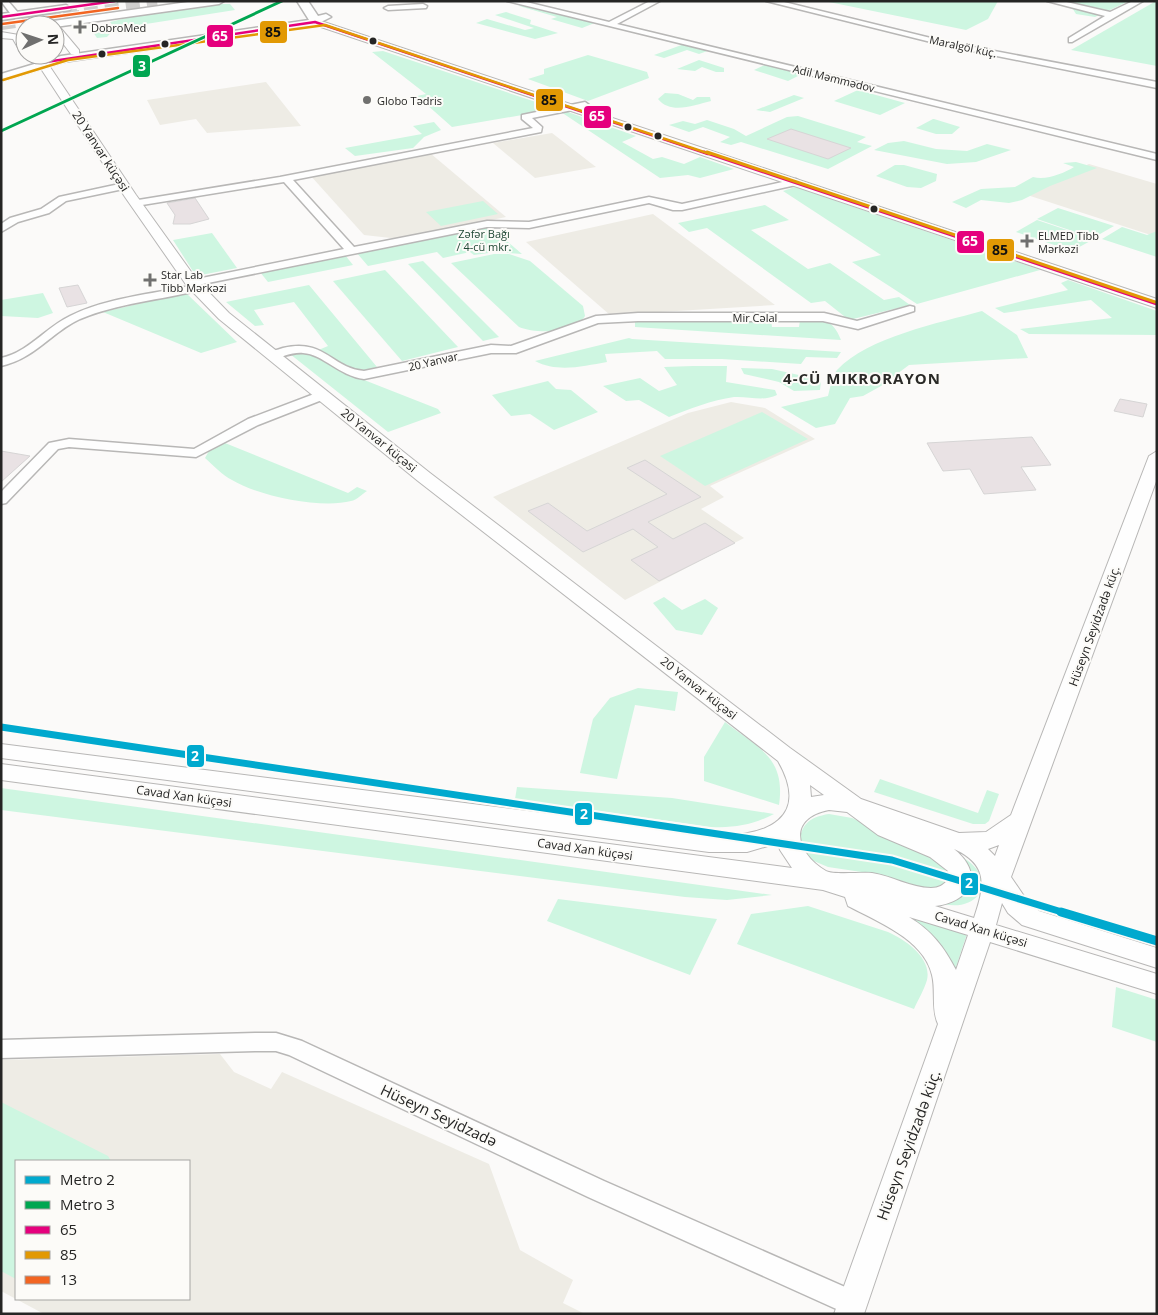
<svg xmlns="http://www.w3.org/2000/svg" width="1158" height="1315" font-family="'Open Sans',sans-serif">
<rect width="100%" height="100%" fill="#fbfaf9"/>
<g fill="#eeece5" fill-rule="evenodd">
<path d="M 266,82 L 301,126 L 207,133 L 196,119 L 160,125 L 147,100 Z"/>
<path d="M 552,133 L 596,167 L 535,178 L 493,143 Z"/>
<path d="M 430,153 L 506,217 L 400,239 L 364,235 L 310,175 Z"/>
<path d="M 1089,164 L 1157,184 L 1157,237 L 1021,193 Z"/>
<path d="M 653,214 L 775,305 L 610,315 L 526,242 Z"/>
<path d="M 731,402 L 765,408 L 815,439 L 710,486 L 724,497 L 701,509 L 744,538 L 625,600 L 493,497 L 688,413 Z"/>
<path d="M 220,1054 L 234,1072 L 271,1089 L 282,1072 L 489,1164 L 520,1250 L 573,1280 L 563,1303 L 585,1314 L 44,1314 L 1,1291 L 1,1060 ZM 16,1161 L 189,1161 L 189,1299 L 16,1299 Z"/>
</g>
<g fill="#cef6e1">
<path d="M 824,1 L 998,1 L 988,19 L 966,30 Z"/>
<path d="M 1068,1 L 1129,1 L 1095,17 L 1076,14 Z"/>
<path d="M 1156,1 L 1157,66 L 1071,50 Z"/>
<path d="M 209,4 L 230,4 L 235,10 L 114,29 L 107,37 L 97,38 L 93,32 L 95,29 L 113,26 L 110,22 L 135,16 L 133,14 Z"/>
<path d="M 521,5 L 597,22 L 582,28 L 551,19 L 557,17 L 519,6 Z"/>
<path d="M 506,12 L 531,20 L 530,24 L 558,33 L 535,39 L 476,23 L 487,19 L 525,30 L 534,28 L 495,15 Z"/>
<path d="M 687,43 L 713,49 L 699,54 L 687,50 L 664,58 L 654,55 Z"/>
<path d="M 383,51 L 557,109 L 452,127 L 417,96 L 426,94 L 372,52 Z"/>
<path d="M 588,55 L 647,72 L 649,78 L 588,101 L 528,79 L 544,74 L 544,69 Z"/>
<path d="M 699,60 L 724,68 L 724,72 L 716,72 L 702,67 L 695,71 L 677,69 Z"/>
<path d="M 769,63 L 806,72 L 788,81 L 754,70 Z"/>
<path d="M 858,90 L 905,103 L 880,115 L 834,101 Z"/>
<path d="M 665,93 L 678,94 L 693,100 L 697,97 L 710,97 L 711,101 C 694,105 671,115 658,99 Z"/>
<path d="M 794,95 L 804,98 L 770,112 L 756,110 Z"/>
<path d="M 565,111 L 636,136 L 622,142 L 653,159 L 662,157 L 684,164 L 700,157 L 734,169 L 700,178 L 688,175 L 660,178 L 561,112 Z"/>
<path d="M 798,116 L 866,137 L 857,142 L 872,146 L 828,169 L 741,142 L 731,145 L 720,142 L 730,137 L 703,127 L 689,132 L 669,125 L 683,121 L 695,124 L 707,120 L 734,129 L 746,136 L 787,117 Z"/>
<path d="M 933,119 L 934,119 L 960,127 L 952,134 L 936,134 L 916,128 Z"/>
<path d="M 434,122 L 441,130 L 424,137 L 413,148 L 355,156 L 345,148 L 422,134 L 413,126 Z"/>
<path d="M 904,141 L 936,149 L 967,151 L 987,144 L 1011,150 L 976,162 L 947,164 L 874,150 L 888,143 Z"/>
<path d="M 1076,162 L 1097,168 L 1050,186 L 1022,200 L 1009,203 L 981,200 L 966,208 L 952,202 L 981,189 L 1015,187 L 1033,177 C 1046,181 1064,173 1074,167 L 1063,163 Z"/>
<path d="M 895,165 L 904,165 L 937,174 L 936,181 L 921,188 L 907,187 L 876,176 Z"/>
<path d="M 795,187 L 1040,270 L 917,304 L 852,262 L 881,255 L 783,191 Z"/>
<path d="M 483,201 L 498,214 L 441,226 L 426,212 Z"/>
<path d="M 765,205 L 789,220 L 751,230 L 808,269 L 830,263 L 884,300 L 899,297 L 910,305 L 849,320 L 825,301 L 811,303 L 707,228 L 689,232 L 678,223 Z"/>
<path d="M 1058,208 L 1114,226 L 1093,238 L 1037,219 Z"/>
<path d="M 1037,220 L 1094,239 L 1072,251 L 1016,232 Z"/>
<path d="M 488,225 L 522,254 L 496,252 L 474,255 L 470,252 L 443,258 L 437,252 L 368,266 L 356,252 Z"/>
<path d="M 1122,227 L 1147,235 L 1157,231 L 1157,257 L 1102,239 Z"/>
<path d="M 212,233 L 237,268 L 196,276 L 173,240 Z"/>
<path d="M 494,254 L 509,254 L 530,261 L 583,306 L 585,316 C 574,334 536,334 519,327 L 451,263 Z"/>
<path d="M 345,255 L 353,265 L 268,282 L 260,272 Z"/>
<path d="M 423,261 L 499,337 L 483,341 L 408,264 Z"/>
<path d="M 385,270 L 458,347 L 402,361 L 333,281 Z"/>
<path d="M 1068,280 L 1157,311 L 1157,335 L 1029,334 L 1020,329 L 1112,318 L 1091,300 L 1004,313 L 995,308 L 1068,290 L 1061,283 Z"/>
<path d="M 309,285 L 377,367 L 354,373 L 354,376 L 438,409 L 441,413 L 388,432 L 290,354 L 309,354 L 328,346 L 294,302 L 254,310 L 264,325 L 255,326 L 226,302 Z"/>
<path d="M 43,293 L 53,313 L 38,318 L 1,316 L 1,300 Z"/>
<path d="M 186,293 L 237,342 L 201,353 L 103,312 Z"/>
<path d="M 982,311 L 1017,335 L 1028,358 L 909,365 L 881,386 L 863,396 L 850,398 L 835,424 L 816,428 L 781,407 L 828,396 C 830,389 832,376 837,370 C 868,337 939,323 982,311 Z"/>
<path d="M 718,319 L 771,320 L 772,327 L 799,327 L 800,320 C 823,321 832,317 841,340 L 635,327 L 635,321 Z"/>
<path d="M 629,338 L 632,339 L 841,352 L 837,358 L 806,357 L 801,364 L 722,359 L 665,359 L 657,351 L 605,354 L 607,362 C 583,366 558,373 535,361 Z"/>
<path d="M 693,366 L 727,366 L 726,382 L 775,390 L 777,395 C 763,402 749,396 734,397 C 712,400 689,409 669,417 L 639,400 L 626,401 L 603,386 L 640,378 L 659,391 L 677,385 L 664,367 Z"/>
<path d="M 741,368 L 772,369 L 821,380 L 820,390 L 794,391 L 779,382 L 744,374 Z"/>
<path d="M 548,381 L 556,389 L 571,390 L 598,412 L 554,430 L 530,414 L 511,416 L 492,395 Z"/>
<path d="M 762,412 L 808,439 L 705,486 L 660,456 Z"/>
<path d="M 240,433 L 225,443 L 348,493 L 357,487 L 367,491 C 362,494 357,500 351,501 C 321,509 258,496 232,480 C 222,475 213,465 205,458 L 210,449 Z"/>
<path d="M 664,597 L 682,610 L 705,599 L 718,608 L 702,635 L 676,630 L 653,603 Z"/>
<path d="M 638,688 L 678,692 L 675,711 L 635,705 L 617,779 L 580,773 L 593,719 L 610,698 Z"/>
<path d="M 725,722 C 758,748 786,757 779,805 L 704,781 L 704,757 Z"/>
<path d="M 880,779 L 978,813 L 987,790 L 999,794 L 989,821 L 985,824 L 973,824 L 874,792 Z"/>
<path d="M 517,787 L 672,798 L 774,814 C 752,825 736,828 711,827 L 515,799 Z"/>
<path d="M 1,788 L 772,895 L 727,900 L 685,897 L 1,810 Z"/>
<path d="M 829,814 L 852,818 L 931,855 L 946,865 L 951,875 L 947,885 L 927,890 L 875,874 L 828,867 L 809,859 L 800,847 C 799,825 809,817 829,814 Z"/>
<path d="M 961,856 C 975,865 986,875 980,893 C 969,908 951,907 935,902 L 953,901 L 968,890 L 971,876 Z"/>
<path d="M 558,899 L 717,919 L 690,975 L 547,921 Z"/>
<path d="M 808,906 L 888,932 C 906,940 932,958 927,980 C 924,990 918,1000 914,1009 L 737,944 L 751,914 Z"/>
<path d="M 903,915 L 967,934 L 953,976 C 943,939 934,935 903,915 Z"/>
<path d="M 1116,987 L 1157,1000 L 1157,1042 L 1112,1027 Z"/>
<path d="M 1,1102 L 108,1156 L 111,1161 L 16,1161 L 16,1279 L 1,1271 Z"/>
</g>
<g fill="#e9e2e4" stroke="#d6d5d5">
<path d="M 791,129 L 832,142 L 851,148 L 828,159 L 767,139 Z"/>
<path d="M 195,198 L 209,219 L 190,224 L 173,224 L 175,215 L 167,203 Z"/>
<path d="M 78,285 L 87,303 L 67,307 L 59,288 Z"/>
<path d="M 1120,399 L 1147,404 L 1143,417 L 1114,411 Z"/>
<path d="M 1032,437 L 1051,465 L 1021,467 L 1036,490 L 984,494 L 970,469 L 943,471 L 927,443 Z"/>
<path d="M 1,451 L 30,456 L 1,482 Z"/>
<path d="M 645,460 L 701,497 L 648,522 L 673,539 L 705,523 L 735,543 L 659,581 L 631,560 L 658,547 L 633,529 L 583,552 L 528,511 L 548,503 L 587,531 L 667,494 L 627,468 Z"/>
</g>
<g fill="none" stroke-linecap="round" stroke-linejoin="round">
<g stroke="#d0cfce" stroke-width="14" stroke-dasharray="14 7" stroke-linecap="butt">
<path d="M 1,23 L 157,1"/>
<path d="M 27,25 L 80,17"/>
</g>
<defs>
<g id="minor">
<path d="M 1,1 L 8,1 L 20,15 L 19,17 L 13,17 Z"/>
<path d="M 507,1 L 522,1 L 609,22 L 650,1 L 660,1 L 617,24 L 1157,154 L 1157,160 Z"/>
<path d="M 766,1 L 780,1 L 947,42 L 1157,82 L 1157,88 L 947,46 Z"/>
<path d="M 1047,1 L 1062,1 L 1110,12 L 1133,1 L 1143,1 L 1072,42 L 1069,42 L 1069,38 L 1105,16 Z"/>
<path d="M 423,4 L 427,6 L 426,8 L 388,10 L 384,8 L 388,6 Z"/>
<path d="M 585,102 L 589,105 L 588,107 L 532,118 L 542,127 L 541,132 L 293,180 L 354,247 L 487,221 L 529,222 L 649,197 L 682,204 L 796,179 L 801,182 L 796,185 L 682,210 L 673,210 L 649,203 L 529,228 L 487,227 L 198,285 L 202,288 L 200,290 C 161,300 118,303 80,319 C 50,333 36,358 1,366 L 1,358 C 29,352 45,328 70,316 C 106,298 151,294 190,286 L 186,283 L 192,280 L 344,249 L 284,182 L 136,206 L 131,203 L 132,201 L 280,177 L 533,128 L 522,119 L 522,115 Z"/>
<path d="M 124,183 L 129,186 L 128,188 L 66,201 L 49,213 L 18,222 L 1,232 L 1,224 L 10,218 L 41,209 L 59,197 Z"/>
<path d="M 910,306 L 914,307 L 914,311 L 858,329 L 823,321 L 638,321 L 598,323 L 516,353 L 491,353 L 364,379 C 339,376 323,354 303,353 C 292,352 282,357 272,360 L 266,356 C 270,351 277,350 283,348 C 325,338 331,368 364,371 L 491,345 L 511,346 L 596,316 L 638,313 L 824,313 L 857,321 Z"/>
<path d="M 322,391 L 327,392 L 328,395 L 327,398 L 258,425 L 196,457 L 69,447 L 58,449 L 6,503 L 1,504 L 1,492 L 49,443 L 69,439 L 194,449 L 248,419 Z"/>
<path d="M 255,1033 L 276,1033 L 302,1041 L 604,1181 L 861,1294 L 864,1303 L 861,1312 L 856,1314 L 843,1312 L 588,1197 L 289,1055 L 276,1051 L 255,1051 L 1,1058 L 1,1040 Z"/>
</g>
<g id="tertiary">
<path d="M 312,20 L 318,20 L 1157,299 L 1157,308 L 312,24 Z"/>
<path d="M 52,25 L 58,25 L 79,50 L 79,54 L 71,54 L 55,33 L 55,25 Z"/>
<path d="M 1,32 L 19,35 L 25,43 L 25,54 L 21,53 L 13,39 L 1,38 Z"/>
<path d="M 32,55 L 42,55 L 136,195 L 197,280 L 229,313 L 430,473 L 790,748 L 861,799 L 959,833 L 986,832 L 1011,815 L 1149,456 L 1157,451 L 1157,479 L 1011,877 L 1026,899 L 1039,911 L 1157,948 L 1157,968 L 1022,925 L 1008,913 L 1002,903 L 996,925 L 1157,974 L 1157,994 L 990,942 L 864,1314 L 834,1314 L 938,1024 C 931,1010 936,990 932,975 C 924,939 876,921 848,906 L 845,897 L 823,890 L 1,780 L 1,764 L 792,868 L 780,850 L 778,843 L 747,852 L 709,852 L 1,758 L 1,744 L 715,835 C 767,837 811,818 778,761 L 418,481 L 219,319 L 187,286 L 125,197 ZM 810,785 L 824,795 L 811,797 ZM 829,810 L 847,812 L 878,835 L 930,857 L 948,871 L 948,880 C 943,885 939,888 931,888 C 911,888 892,876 872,873 C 861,872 833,875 826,871 C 795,853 787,818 829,810 ZM 999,845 L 995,856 L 988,849 ZM 954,849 C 990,865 984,888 974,918 L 935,906 C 971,902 985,874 954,849 ZM 909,917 L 968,935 L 956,970 C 944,947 932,931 909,917 Z"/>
</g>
<g id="secondary">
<path d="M 195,1 L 224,1 L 219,4 L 55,27 L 55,25 L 41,25 L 46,22 Z"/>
<path d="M 297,1 L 308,1 L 318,16 L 326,14 L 331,17 L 315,25 L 63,62 L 1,81 L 1,74 L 61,56 L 309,20 Z"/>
<path d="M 66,5 L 71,8 L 70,10 L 1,20 L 1,14 Z"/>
</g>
</defs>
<use href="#minor" stroke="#b8b7b6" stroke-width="3"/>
<use href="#tertiary" stroke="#b8b7b6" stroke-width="2"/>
<use href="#secondary" stroke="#b8b7b6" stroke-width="3"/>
<use href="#minor" fill="#fefefe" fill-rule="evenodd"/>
<use href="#tertiary" fill="#fefefe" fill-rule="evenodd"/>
<use href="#secondary" fill="#fefefe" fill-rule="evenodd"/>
<defs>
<g id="bus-1-far1">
<path d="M 1,17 L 115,1"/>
<path d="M 27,55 L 36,61 L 46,62 L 315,22 L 708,154"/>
</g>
<path id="bus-1" d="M 704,152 L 1157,304"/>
<path id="bus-2-far1" d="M 3,80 L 68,60 L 325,25 L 710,154"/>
<path id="bus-2" d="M 707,152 L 1155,302"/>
<path id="bus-3" d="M 2,24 L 118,8"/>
</defs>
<use href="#bus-1-far1" stroke="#fcfbf8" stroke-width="4.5"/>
<use href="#bus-1" stroke="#fcfbf8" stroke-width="5.5"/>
<use href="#bus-2-far1" stroke="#fcfbf8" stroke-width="4.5"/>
<use href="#bus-2" stroke="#fcfbf8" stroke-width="5.5"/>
<use href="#bus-3" stroke="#fcfbf8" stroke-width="4.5"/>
<use href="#bus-1-far1" stroke="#e5007d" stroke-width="2.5"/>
<use href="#bus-1" stroke="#e5007d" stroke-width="3"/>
<use href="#bus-2-far1" stroke="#e29904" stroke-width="2.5"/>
<use href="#bus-2" stroke="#e29904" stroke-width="3"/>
<use href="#bus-3" stroke="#f26522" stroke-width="2.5"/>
<defs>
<path id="metro-1-far1" d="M 1,727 L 892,860 L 1065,913"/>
<path id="metro-1" d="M 1061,912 L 1157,941"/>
<path id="metro-2" d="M 1,131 L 282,1"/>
</defs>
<use href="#metro-1-far1" stroke="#fcfbf8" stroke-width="11"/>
<use href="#metro-1" stroke="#fcfbf8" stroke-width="12"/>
<use href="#metro-2" stroke="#fcfbf8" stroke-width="5"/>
<use href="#metro-1-far1" stroke="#00a9ce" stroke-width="7"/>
<use href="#metro-1" stroke="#00a9ce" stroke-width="9"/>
<use href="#metro-2" stroke="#00a651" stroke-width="3"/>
</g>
<g fill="#70706f" stroke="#fcfbf8" stroke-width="2">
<path d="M77.5 19.5h5v5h5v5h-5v5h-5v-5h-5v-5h5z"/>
<circle cx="367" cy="100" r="5"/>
<path d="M1024.5 233.5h5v5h5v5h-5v5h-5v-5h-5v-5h5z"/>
<path d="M147.5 272.5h5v5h5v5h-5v5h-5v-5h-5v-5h5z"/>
</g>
<g fill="#252524" stroke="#fcfbf8" stroke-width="2">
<circle cx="373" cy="41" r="4.5"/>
<circle cx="165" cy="44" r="4.5"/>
<circle cx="102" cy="54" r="4.5"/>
<circle cx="628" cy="127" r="4.5"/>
<circle cx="658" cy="136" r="4.5"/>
<circle cx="874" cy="209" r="4.5"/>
</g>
<g text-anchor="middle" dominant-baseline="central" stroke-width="4" stroke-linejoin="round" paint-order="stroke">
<g font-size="11" fill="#252524" stroke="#fcfbf8" text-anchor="start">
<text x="91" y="27">DobroMed</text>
<text x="377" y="100">Globo Tədris</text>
<text x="1038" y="235">ELMED Tibb<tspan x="1038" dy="13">Mərkəzi</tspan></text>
<text x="161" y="274">Star Lab<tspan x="161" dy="13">Tibb Mәrkәzi</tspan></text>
</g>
<g font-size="11" fill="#252524" stroke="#fcfbf8">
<text transform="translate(963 46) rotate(12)">Maralgöl küç.</text>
<text transform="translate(834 78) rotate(14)">Adil Məmmədov</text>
<text x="755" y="317">Mir Cəlal</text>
<text transform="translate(433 361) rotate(-13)">20 Yanvar</text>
</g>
<g font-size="11" fill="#214936" stroke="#fcfbf8">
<text x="484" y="233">Zəfər Bağı<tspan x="484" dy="13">/ 4-cü mkr.</tspan></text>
</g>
<g font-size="12" fill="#252524" stroke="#fcfbf8">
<text transform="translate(101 151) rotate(57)">20 Yanvar küçəsi</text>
<text transform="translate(379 440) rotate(39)">20 Yanvar küçəsi</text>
<text transform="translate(1094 626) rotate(-70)">Hüseyn Seyidzadə küç.</text>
<text transform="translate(699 688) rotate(38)">20 Yanvar küçəsi</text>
<text transform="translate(184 796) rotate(8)">Cavad Xan küçəsi</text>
<text transform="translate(585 849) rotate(8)">Cavad Xan küçəsi</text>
<text transform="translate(981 929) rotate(17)">Cavad Xan küçəsi</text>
</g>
<g font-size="15" font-weight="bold" letter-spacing="1" fill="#2a2a27" stroke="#fcfbf8">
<text x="862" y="378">4-CÜ MIKRORAYON</text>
</g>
<g font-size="15" fill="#252524" stroke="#fcfbf8">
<text transform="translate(439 1115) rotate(25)">Hüseyn Seyidzadə</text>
<text transform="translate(908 1145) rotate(-70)">Hüseyn Seyidzadə küç.</text>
</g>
</g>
<g stroke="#fcfbf8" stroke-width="2">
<rect x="259" y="20" width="29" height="24" rx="5" fill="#e29904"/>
<rect x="206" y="24" width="28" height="24" rx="5" fill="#e5007d"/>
<rect x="132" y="54" width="19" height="24" rx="5" fill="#00a651"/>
<rect x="535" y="88" width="29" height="24" rx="5" fill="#e29904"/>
<rect x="583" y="105" width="29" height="24" rx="5" fill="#e5007d"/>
<rect x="956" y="230" width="29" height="24" rx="5" fill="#e5007d"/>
<rect x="986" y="238" width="29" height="24" rx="5" fill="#e29904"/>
<rect x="186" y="744" width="19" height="24" rx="5" fill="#00a9ce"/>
<rect x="574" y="802" width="19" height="24" rx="5" fill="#00a9ce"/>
<rect x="960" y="872" width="19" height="24" rx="5" fill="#00a9ce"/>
</g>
<g font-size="14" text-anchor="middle" font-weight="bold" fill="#fff">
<text x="220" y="41">65</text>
<text x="142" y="71">3</text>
<text x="597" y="121">65</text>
<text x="970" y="246">65</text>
<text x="195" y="761">2</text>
<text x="584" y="819">2</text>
<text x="969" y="888">2</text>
</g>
<g font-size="14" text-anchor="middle" font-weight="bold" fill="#111">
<text x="273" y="37">85</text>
<text x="549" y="105">85</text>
<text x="1000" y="255">85</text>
</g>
<rect width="1158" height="1315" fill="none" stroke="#252524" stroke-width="5"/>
<rect x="15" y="1160" width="175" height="140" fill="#fcfbf8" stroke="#a6a5a3"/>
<rect x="25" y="1176" width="25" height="8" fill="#00a9ce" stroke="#a6a5a3"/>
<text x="60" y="1185" font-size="15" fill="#252524">Metro 2</text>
<rect x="25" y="1201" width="25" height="8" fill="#00a651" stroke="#a6a5a3"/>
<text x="60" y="1210" font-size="15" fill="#252524">Metro 3</text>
<rect x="25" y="1226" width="25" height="8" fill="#e5007d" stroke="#a6a5a3"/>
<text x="60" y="1235" font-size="15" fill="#252524">65</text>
<rect x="25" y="1251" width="25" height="8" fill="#e29904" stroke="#a6a5a3"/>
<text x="60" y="1260" font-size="15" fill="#252524">85</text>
<rect x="25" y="1276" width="25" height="8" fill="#f26522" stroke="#a6a5a3"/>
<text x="60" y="1285" font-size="15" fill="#252524">13</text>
<g transform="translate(40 40) rotate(87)"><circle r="24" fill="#fcfbf8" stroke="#a6a5a3"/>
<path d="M0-4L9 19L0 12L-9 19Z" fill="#70706f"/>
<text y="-8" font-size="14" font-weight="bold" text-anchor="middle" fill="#252524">N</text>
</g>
</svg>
